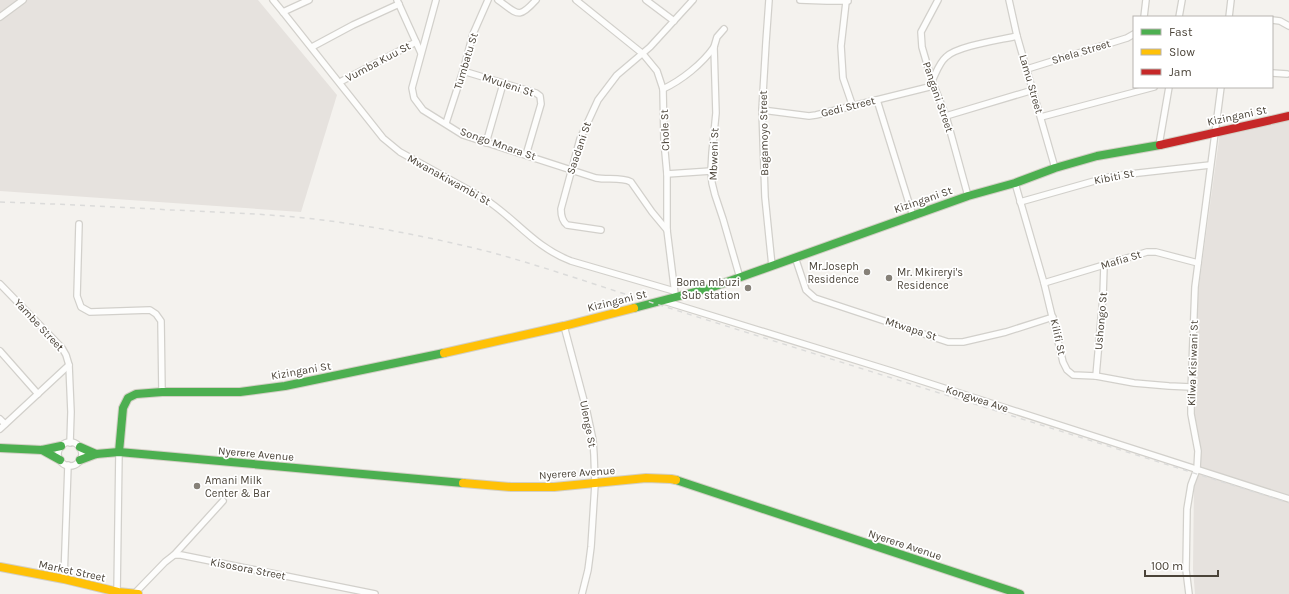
<svg xmlns="http://www.w3.org/2000/svg" width="1289" height="594" font-family="Karla,sans-serif">
<rect width="100%" height="100%" fill="#f4f2ee"/>
<g fill="#e6e2de">
<path d="M 0,0 L 258,0 L 337,95 L 301,212 L 0,191 Z"/>
<path d="M 1289,118 L 1289,594 L 1195,594 L 1193,570 L 1196,308 L 1220,132 Z"/>
</g>
<g fill="none" stroke-linecap="round" stroke-linejoin="round">
<defs>
<g id="street">
<path d="M 273,0 L 283,12 L 383,138 L 400,152 L 485,199 C 516,219 534,247 571,261 L 674,291"/>
<path d="M 397,0 L 421,53"/>
<path d="M 436,0 L 412,88 L 414,98 L 423,110 L 463,135 L 596,178 C 607,180 622,177 631,182 L 652,212 L 667,230"/>
<path d="M 498,0 C 518,14 518,20 536,0"/>
<path d="M 576,0 L 643,54 L 657,71 L 663,89 L 664,141 L 667,174 L 667,230 L 675,294"/>
<path d="M 646,0 L 674,21"/>
<path d="M 769,0 L 766,42 L 762,110 L 765,197 L 772,266"/>
<path d="M 800,0 L 827,1 L 848,1"/>
<path d="M 938,0 L 921,32 L 922,47 L 932,81 L 946,116 L 968,196"/>
<path d="M 1009,0 L 1017,36 L 1055,168"/>
<path d="M 846,2 L 841,46 L 843,78 L 853,107"/>
<path d="M 283,12 L 309,0"/>
<path d="M 0,17 L 23,0"/>
<path d="M 1144,17 L 1146,0"/>
<path d="M 1179,17 L 1182,0"/>
<path d="M 1229,17 L 1231,0"/>
<path d="M 1272,20 L 1280,21 L 1289,26"/>
<path d="M 724,29 L 717,37 L 714,47 L 716,113 L 712,153 L 711,171 L 712,183 L 715,195 L 723,219 L 740,278"/>
<path d="M 312,47 L 353,25 L 399,4"/>
<path d="M 1027,69 L 1127,38 L 1134,34"/>
<path d="M 463,71 L 536,93 L 540,96 L 541,104 L 526,155"/>
<path d="M 1272,73 L 1287,74"/>
<path d="M 932,81 C 936,73 939,63 946,57 C 957,46 1000,40 1017,36"/>
<path d="M 340,82 L 416,42"/>
<path d="M 663,89 C 682,80 702,64 714,47"/>
<path d="M 877,100 L 913,216"/>
<path d="M 762,110 L 809,116 L 816,115 L 933,86"/>
<path d="M 946,116 L 1033,90"/>
<path d="M 1041,117 L 1154,87"/>
<path d="M 446,123 L 463,71 L 473,34 L 488,0"/>
<path d="M 486,143 L 503,84"/>
<path d="M 1159,145 L 1169,87"/>
<path d="M 667,174 L 711,171"/>
<path d="M 1015,183 L 1044,283 L 1063,362 L 1067,370 L 1073,375 L 1096,376 L 1134,383 L 1169,386 L 1191,387"/>
<path d="M 1020,202 L 1112,176 L 1210,165"/>
<path d="M 79,224 L 77,296 L 81,307 L 90,312 L 150,310 L 156,314 L 161,321 L 162,392"/>
<path d="M 601,230 L 567,225 C 562,221 561,215 561,209 L 580,139 L 598,100 L 617,75 L 650,47 L 693,0"/>
<path d="M 795,257 L 806,290 L 815,298 L 948,342 L 963,342 L 1006,332 L 1053,317"/>
<path d="M 1044,283 L 1147,252 L 1156,252 L 1198,263"/>
<path d="M 0,284 L 62,348 L 66,355 L 69,365 L 71,412 L 70,443"/>
<path d="M 664,301 L 891,371 L 1289,499"/>
<path d="M 564,326 L 587,412 L 593,440 L 594,455 L 595,484 L 591,547 L 588,570 L 582,594"/>
<path d="M 0,351 L 38,394"/>
<path d="M 1096,376 L 1103,296 L 1104,266"/>
<path d="M 0,419 L 5,424"/>
<path d="M 0,429 L 69,365"/>
<circle cx="70" cy="454" r="12"/>
<path d="M 174,555 L 223,501"/>
<path d="M 64,579 L 68,465"/>
<path d="M 135,593 L 165,562 L 174,555 L 181,555 L 375,594"/>
<path d="M 117,594 L 119,452"/>
<path d="M 1189,594 L 1186,570 L 1187,509 L 1191,485 L 1197,469 L 1198,451 L 1191,414 L 1191,392 L 1195,287 L 1221,87"/>
</g>
<g id="fast">
<path d="M 634,308 L 710,288 L 968,196 L 1015,183 L 1055,168 L 1097,156 L 1160,145"/>
<path d="M 80,447 L 96,454"/>
<path d="M 0,448 L 42,450 L 61,446"/>
<path d="M 42,450 L 60,460"/>
<path d="M 119,452 L 123,408 L 128,398 L 136,394 L 162,392 L 240,392 L 285,386 L 444,353"/>
<path d="M 80,460 L 96,454 L 119,452 L 463,483"/>
<path d="M 676,480 L 1020,594"/>
</g>
<g id="slow">
<path d="M 444,353 L 564,326 L 634,308"/>
<path d="M 463,483 L 511,487 L 554,487 L 646,478 L 671,479 L 676,480"/>
<path d="M 0,567 L 64,579 L 118,592 L 138,594"/>
</g>
<path id="jam" d="M 1160,145 L 1289,116"/>
</defs>
<use href="#street" stroke="#d2d0cb" stroke-width="8"/>
<use href="#fast" stroke="#d3cfc5" stroke-width="10"/>
<use href="#slow" stroke="#d3cfc5" stroke-width="10"/>
<use href="#jam" stroke="#d3cfc5" stroke-width="10"/>
<use href="#street" stroke="#fdfdfc" stroke-width="5.5"/>
<use href="#fast" stroke="#4caf50" stroke-width="8"/>
<use href="#slow" stroke="#ffc107" stroke-width="8"/>
<use href="#jam" stroke="#c62828" stroke-width="8"/>
<path stroke="#dbdbda" stroke-width="1.5" stroke-dasharray="5 5" stroke-linecap="butt" d="M 0,202 C 65,204 129,208 193,211 C 239,213 285,215 330,221 C 384,228 438,239 490,252 C 545,267 599,286 653,303 L 1289,503"/>
</g>
<g fill="#868178" stroke="#fff" stroke-width="1.5">
<circle cx="867" cy="272" r="4"/>
<circle cx="889" cy="278" r="4"/>
<circle cx="748" cy="288" r="4"/>
<circle cx="197" cy="486" r="4"/>
</g>
<g text-anchor="middle" dominant-baseline="central" stroke-width="3.5" stroke-linejoin="round" paint-order="stroke">
<g font-size="11" fill="#4b4439" stroke="#fff">
<text transform="translate(1081 52) rotate(-17)">Shela Street</text>
<text transform="translate(466 61) rotate(-73)">Tumbatu St</text>
<text transform="translate(378 62) rotate(-28)">Vumba Kuu St</text>
<text transform="translate(1031 84) rotate(74)">Lamu Street</text>
<text transform="translate(508 85) rotate(18)">Mvuleni St</text>
<text transform="translate(938 97) rotate(71)">Pangani Street</text>
<text transform="translate(848 107) rotate(-14)">Gedi Street</text>
<text transform="translate(1237 116) rotate(-12)">Kizingani St</text>
<text transform="translate(665 130) rotate(-92)">Chole St</text>
<text transform="translate(764 133) rotate(-91)">Bagamoyo Street</text>
<text transform="translate(498 144) rotate(19)">Songo Mnara St</text>
<text transform="translate(579 148) rotate(-71)">Saadani St</text>
<text transform="translate(714 154) rotate(-88)">Mbweni St</text>
<text transform="translate(1114 177) rotate(-11)">Kibiti St</text>
<text transform="translate(449 180) rotate(29)">Mwanakiwambi St</text>
<text transform="translate(923 200) rotate(-19)">Kizingani St</text>
<text transform="translate(1121 260) rotate(-17)">Mafia St</text>
<text transform="translate(617 301) rotate(-14)">Kizingani St</text>
<text transform="translate(1101 321) rotate(-85)">Ushongo St</text>
<text transform="translate(39 325) rotate(47)">Yambe Street</text>
<text transform="translate(911 329) rotate(18)">Mtwapa St</text>
<text transform="translate(1058 337) rotate(77)">Kilifi St</text>
<text transform="translate(1193 363) rotate(-88)">Kilwa Kisiwani St</text>
<text transform="translate(301 371) rotate(-10)">Kizingani St</text>
<text transform="translate(977 399) rotate(18)">Kongwea Ave</text>
<text transform="translate(588 424) rotate(79)">Ulenge St</text>
<text transform="translate(256 454) rotate(5)">Nyerere Avenue</text>
<text transform="translate(577 473) rotate(-4)">Nyerere Avenue</text>
<text transform="translate(905 545) rotate(18)">Nyerere Avenue</text>
<text transform="translate(248 569) rotate(11)">Kisosora Street</text>
<text transform="translate(72 571) rotate(12)">Market Street</text>
</g>
<g font-size="11" fill="#4b4439" stroke="#fff" text-anchor="end">
<text x="859" y="266">Mr.Joseph<tspan x="859" dy="13">Residence</tspan></text>
<text x="897" y="272" text-anchor="start">Mr. Mkireryi's<tspan x="897" dy="13">Residence</tspan></text>
<text x="740" y="282">Boma mbuzi<tspan x="740" dy="13">Sub station</tspan></text>
<text x="205" y="480" text-anchor="start">Amani Milk<tspan x="205" dy="13">Center &amp; Bar</tspan></text>
</g>
</g>
<rect x="1133" y="16" width="140" height="72" fill="#ffffff" stroke="#b7b4b0"/>
<rect x="1141" y="29" width="20" height="6" fill="#4caf50" stroke="#b7b4b0"/>
<text x="1169" y="36" font-size="12" fill="#4b4439">Fast</text>
<rect x="1141" y="49" width="20" height="6" fill="#ffc107" stroke="#b7b4b0"/>
<text x="1169" y="56" font-size="12" fill="#4b4439">Slow</text>
<rect x="1141" y="69" width="20" height="6" fill="#c62828" stroke="#b7b4b0"/>
<text x="1169" y="76" font-size="12" fill="#4b4439">Jam</text>
<path d="M1145 570v6h73v-6" fill="none" stroke="#4b4439" stroke-width="2"/>
<text x="1151" y="570" font-size="12" fill="#4b4439" stroke="#ffffff" stroke-width="3" paint-order="stroke">100 m</text>
</svg>
